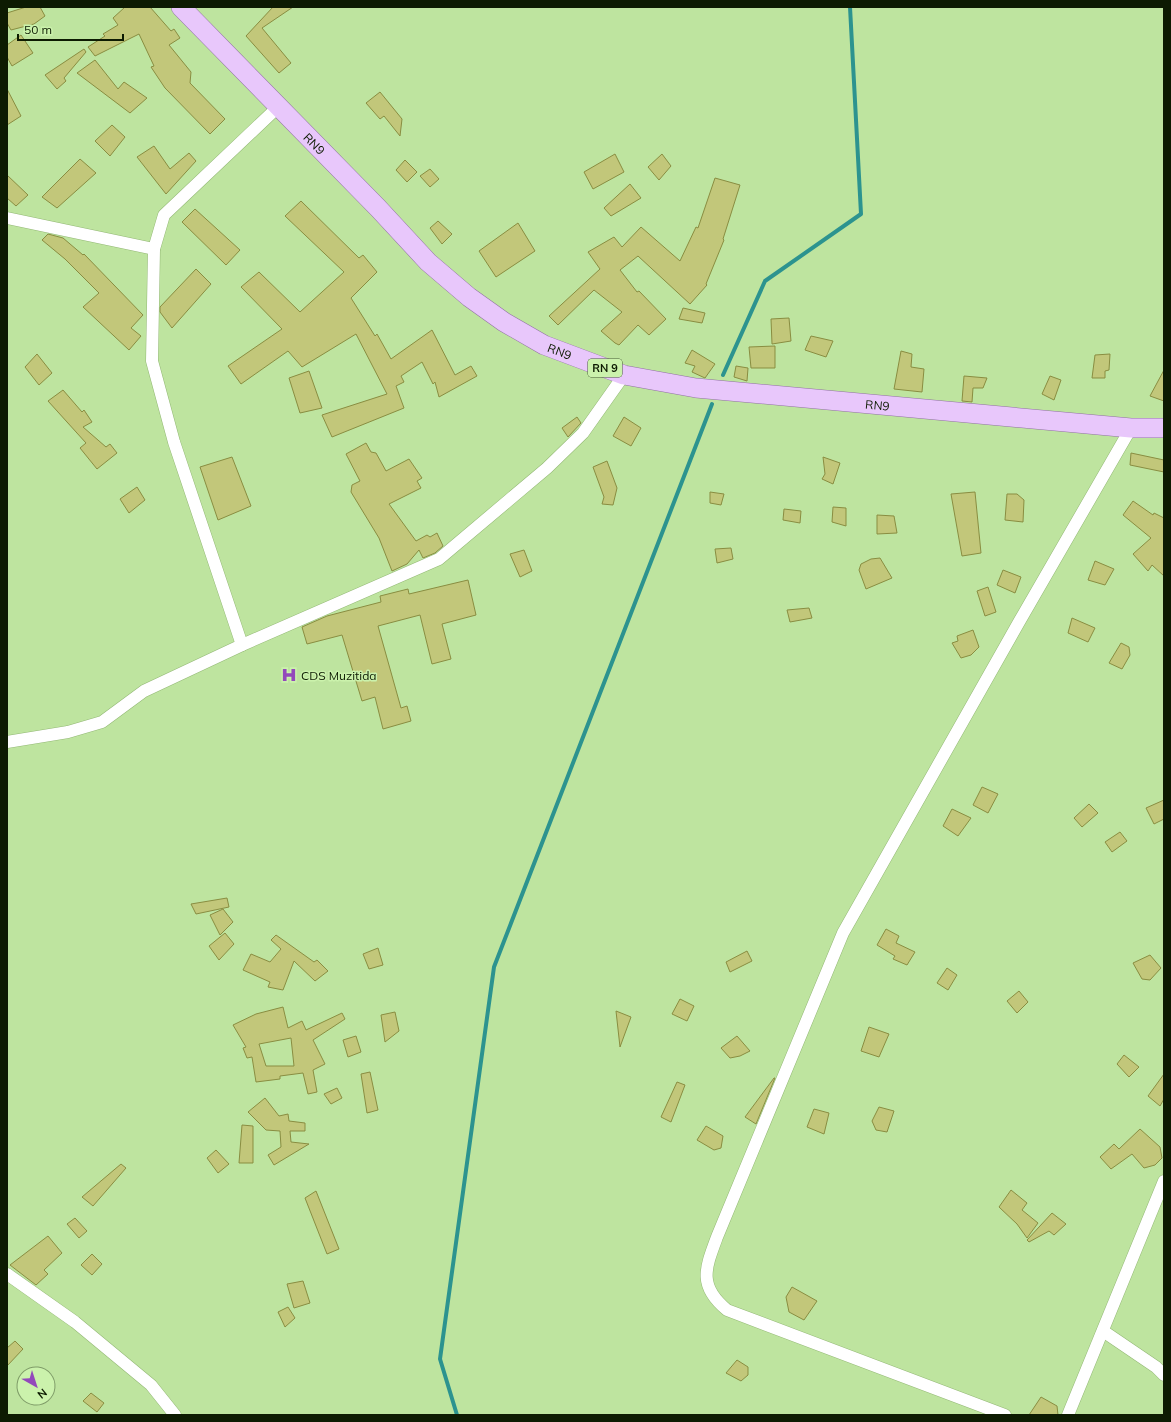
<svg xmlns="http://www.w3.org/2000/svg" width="1171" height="1422" font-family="Mulish,sans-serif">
<rect width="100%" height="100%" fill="#bee49f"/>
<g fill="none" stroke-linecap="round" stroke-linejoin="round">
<g stroke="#2c938f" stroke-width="4">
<path d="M 723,375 L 765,281 L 861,214 L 850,7"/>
<path d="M 457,1415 L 440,1359 L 494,967 L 712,404"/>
</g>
</g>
<g fill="#c2c77a" stroke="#898d41" fill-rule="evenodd">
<path d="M 26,7 L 40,7 L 45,16 L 34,24 L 11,30 L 7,23 L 7,13 Z"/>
<path d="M 125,7 L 150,7 L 171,31 L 174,29 L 180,38 L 169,45 L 191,72 L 190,83 L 225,119 L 210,134 L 165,88 L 151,67 L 154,66 L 139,34 L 95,56 L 88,47 L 105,36 L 103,34 L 118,25 L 113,18 Z"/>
<path d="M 273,7 L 293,7 L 262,28 L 291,63 L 279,73 L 246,36 Z"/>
<path d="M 21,35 L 33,53 L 12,66 L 7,57 L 7,45 Z"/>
<path d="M 84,49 L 86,52 L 64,78 L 66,81 L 57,89 L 45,75 Z"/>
<path d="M 95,60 L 118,89 L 124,82 L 147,98 L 130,113 L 77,73 Z"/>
<path d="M 7,89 L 21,116 L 7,125 Z"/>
<path d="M 380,92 L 402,119 L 400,136 L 384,116 L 380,119 L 366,103 Z"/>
<path d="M 112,125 L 125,137 L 110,156 L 95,141 Z"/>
<path d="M 154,146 L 170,169 L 189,153 L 196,161 L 166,194 L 137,157 Z"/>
<path d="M 615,154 L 624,172 L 593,189 L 584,172 Z"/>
<path d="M 662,154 L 671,166 L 659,180 L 648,167 Z"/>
<path d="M 80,159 L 96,173 L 57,208 L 42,197 Z"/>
<path d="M 405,160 L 417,172 L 407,182 L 396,170 Z"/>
<path d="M 430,169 L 439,179 L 430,187 L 420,176 Z"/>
<path d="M 7,175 L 28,195 L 16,206 L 7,198 Z"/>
<path d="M 715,178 L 740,185 L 723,239 L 724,240 L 706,284 L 707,285 L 690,304 L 638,256 L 620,270 L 637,292 L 639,291 L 666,319 L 649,335 L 638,325 L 619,345 L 615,343 L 601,331 L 622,312 L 594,290 L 558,325 L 549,316 L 600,269 L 588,252 L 614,237 L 622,247 L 641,227 L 680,261 L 696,227 L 698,228 Z"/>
<path d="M 630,184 L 641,198 L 611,216 L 604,208 Z"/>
<path d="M 301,201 L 359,258 L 363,255 L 377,272 L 351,298 L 375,336 L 377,334 L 391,359 L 432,330 L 455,375 L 471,366 L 477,376 L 439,397 L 435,382 L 433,384 L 422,362 L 401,376 L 404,382 L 396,386 L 404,408 L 332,437 L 322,415 L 387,394 L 356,334 L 302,367 L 288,351 L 241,384 L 228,366 L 282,329 L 241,287 L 259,272 L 300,312 L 344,272 L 285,216 Z"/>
<path d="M 195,209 L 240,250 L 226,265 L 182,222 Z"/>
<path d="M 438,221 L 452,234 L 442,244 L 430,228 Z"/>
<path d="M 518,223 L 535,251 L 496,277 L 479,251 Z"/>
<path d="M 48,234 L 63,238 L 83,255 L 84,254 L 143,315 L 131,328 L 141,336 L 129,350 L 83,307 L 99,293 L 65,259 L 42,240 Z"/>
<path d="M 196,269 L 211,284 L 172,328 L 160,312 L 160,307 Z"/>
<path d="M 683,308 L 705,313 L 702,323 L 679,319 Z"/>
<path d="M 789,318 L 791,341 L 772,344 L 771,319 Z"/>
<path d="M 811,336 L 833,341 L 826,357 L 805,350 Z"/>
<path d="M 775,346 L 775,368 L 751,368 L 749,347 Z"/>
<path d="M 692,350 L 715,364 L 705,378 L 692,372 L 695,366 L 685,363 Z"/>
<path d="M 901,351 L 912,354 L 911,367 L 924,369 L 922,392 L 894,389 Z"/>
<path d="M 37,354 L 52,373 L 39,385 L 25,367 Z"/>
<path d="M 1110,354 L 1109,370 L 1105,371 L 1105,378 L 1092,378 L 1095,355 Z"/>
<path d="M 736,366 L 748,368 L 747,381 L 734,377 Z"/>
<path d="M 1164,370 L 1164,401 L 1150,396 Z"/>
<path d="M 309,371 L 322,408 L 300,413 L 289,378 Z"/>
<path d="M 964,376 L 987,378 L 983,388 L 973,388 L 972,402 L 962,401 Z"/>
<path d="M 1050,376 L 1061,380 L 1054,400 L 1042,394 Z"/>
<path d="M 63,390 L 82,412 L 84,410 L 92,422 L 83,427 L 106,447 L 110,444 L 117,453 L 97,469 L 80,448 L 86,443 L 48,401 Z"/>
<path d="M 577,417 L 581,423 L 568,437 L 562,428 Z"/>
<path d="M 624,417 L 641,428 L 631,446 L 613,436 Z"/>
<path d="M 366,443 L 371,452 L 376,453 L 386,471 L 409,459 L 422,478 L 417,481 L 421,488 L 389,504 L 416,541 L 427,535 L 430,537 L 437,533 L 443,546 L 435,553 L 423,558 L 419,550 L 407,564 L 392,571 L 379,538 L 351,492 L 352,485 L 360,481 L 346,454 Z"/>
<path d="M 1131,453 L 1164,460 L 1164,472 L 1130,465 Z"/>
<path d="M 232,457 L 251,506 L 218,520 L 200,467 Z"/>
<path d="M 823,457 L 840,463 L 833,484 L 822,479 L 825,474 Z"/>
<path d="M 607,461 L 617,488 L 613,505 L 602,504 L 604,497 L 593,467 Z"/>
<path d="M 137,487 L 145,500 L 129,513 L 120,499 Z"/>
<path d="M 710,492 L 724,494 L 721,505 L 710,503 Z"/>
<path d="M 975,492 L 981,553 L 962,556 L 951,494 Z"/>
<path d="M 1007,494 L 1017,494 L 1024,500 L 1023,522 L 1005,520 Z"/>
<path d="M 1133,501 L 1153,515 L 1154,513 L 1164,518 L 1164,576 L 1152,565 L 1148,571 L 1133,554 L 1151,538 L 1123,515 Z"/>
<path d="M 833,507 L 846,508 L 846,526 L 832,522 Z"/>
<path d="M 784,509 L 801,511 L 800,523 L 783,520 Z"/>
<path d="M 877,515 L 894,516 L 897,533 L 877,534 Z"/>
<path d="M 731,548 L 733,559 L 717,563 L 715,549 Z"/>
<path d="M 524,550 L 532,571 L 520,577 L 510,554 Z"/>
<path d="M 880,558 L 892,578 L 866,589 L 859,570 L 861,564 L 871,559 Z"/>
<path d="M 1095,561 L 1114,569 L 1105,585 L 1088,580 Z"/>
<path d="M 1003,570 L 1021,577 L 1015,593 L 997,585 Z"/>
<path d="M 468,580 L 476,615 L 442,624 L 451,659 L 432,664 L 420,615 L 378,626 L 401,708 L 407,706 L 411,721 L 383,729 L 375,697 L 362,701 L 342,635 L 307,644 L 302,627 L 327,616 L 381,602 L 380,596 L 408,589 L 409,594 Z"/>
<path d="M 988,587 L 996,612 L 985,616 L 977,591 Z"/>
<path d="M 809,608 L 812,618 L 790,622 L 787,610 Z"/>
<path d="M 1072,618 L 1095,628 L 1088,642 L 1068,633 Z"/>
<path d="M 973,630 L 979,647 L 971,655 L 961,658 L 952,643 L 958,641 L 957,636 Z"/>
<path d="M 1121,643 L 1129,647 L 1130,655 L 1122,669 L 1109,663 Z"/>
<path d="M 982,787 L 998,794 L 988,813 L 973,805 Z"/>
<path d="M 1164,800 L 1164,819 L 1154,824 L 1146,808 Z"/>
<path d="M 1089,804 L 1098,813 L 1082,827 L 1074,818 Z"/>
<path d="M 952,809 L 971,818 L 958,836 L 943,826 Z"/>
<path d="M 1120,832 L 1127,841 L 1112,852 L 1105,842 Z"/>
<path d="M 227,898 L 229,907 L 196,914 L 191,904 Z"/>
<path d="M 223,909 L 233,922 L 220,935 L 210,915 Z"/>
<path d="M 886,929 L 899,936 L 896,943 L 915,952 L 907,965 L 893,959 L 895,956 L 877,945 Z"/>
<path d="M 225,933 L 234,944 L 219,960 L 209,946 Z"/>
<path d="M 276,935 L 314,962 L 317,960 L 328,971 L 315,981 L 294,961 L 283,990 L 268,987 L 270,982 L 243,970 L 251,954 L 270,962 L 281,949 L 271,940 Z"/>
<path d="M 378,948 L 383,965 L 369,969 L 363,954 Z"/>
<path d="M 747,951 L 752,961 L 730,972 L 726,962 Z"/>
<path d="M 1150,955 L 1161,968 L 1150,980 L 1142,979 L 1133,963 Z"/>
<path d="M 947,968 L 957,975 L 948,990 L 937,983 Z"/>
<path d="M 1019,991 L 1028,1002 L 1017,1013 L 1007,1001 Z"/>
<path d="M 680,999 L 694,1006 L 687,1021 L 672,1014 Z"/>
<path d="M 283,1007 L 288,1028 L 302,1021 L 306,1030 L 342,1013 L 345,1019 L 313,1040 L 325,1064 L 313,1070 L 317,1092 L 308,1094 L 303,1073 L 280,1076 L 280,1079 L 256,1082 L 252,1057 L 247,1058 L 243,1048 L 246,1047 L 233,1025 L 256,1014 ZM 291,1038 L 294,1066 L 266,1066 L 259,1044 Z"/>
<path d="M 616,1011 L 631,1017 L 620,1047 Z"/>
<path d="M 395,1012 L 399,1031 L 385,1042 L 381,1015 Z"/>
<path d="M 869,1027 L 889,1034 L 879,1057 L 861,1051 Z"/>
<path d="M 356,1036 L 361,1052 L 348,1057 L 343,1040 Z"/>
<path d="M 737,1036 L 750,1051 L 740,1056 L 730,1058 L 721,1048 Z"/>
<path d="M 1124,1055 L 1139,1067 L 1129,1077 L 1117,1064 Z"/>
<path d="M 370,1072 L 378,1110 L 367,1113 L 361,1074 Z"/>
<path d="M 1164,1074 L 1164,1099 L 1160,1106 L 1148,1096 Z"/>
<path d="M 774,1078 L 775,1078 L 756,1124 L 745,1117 Z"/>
<path d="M 677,1082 L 685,1085 L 671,1122 L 661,1117 Z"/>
<path d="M 337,1088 L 342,1098 L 331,1104 L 324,1094 Z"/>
<path d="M 265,1098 L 279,1116 L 288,1114 L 289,1121 L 305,1123 L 305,1131 L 290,1131 L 291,1142 L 309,1144 L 274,1165 L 268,1155 L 281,1147 L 280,1131 L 266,1130 L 248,1112 Z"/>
<path d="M 879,1107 L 894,1111 L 887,1132 L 876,1130 L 872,1121 Z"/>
<path d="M 814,1109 L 829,1113 L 824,1134 L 807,1127 Z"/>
<path d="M 242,1125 L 253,1126 L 253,1163 L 239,1163 Z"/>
<path d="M 706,1126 L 723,1136 L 721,1148 L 714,1150 L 697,1140 Z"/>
<path d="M 1140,1129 L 1160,1147 L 1162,1158 L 1155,1165 L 1144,1168 L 1132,1154 L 1111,1169 L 1100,1157 L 1114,1144 L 1119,1149 Z"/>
<path d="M 216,1150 L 229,1164 L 218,1173 L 207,1158 Z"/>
<path d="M 121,1164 L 126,1168 L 93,1206 L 82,1197 Z"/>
<path d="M 1011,1190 L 1027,1203 L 1022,1210 L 1038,1223 L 1027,1238 L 1017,1224 L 999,1207 Z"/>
<path d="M 316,1191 L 339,1249 L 327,1254 L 305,1198 Z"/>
<path d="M 1052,1213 L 1066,1224 L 1054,1235 L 1049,1231 L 1029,1242 L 1027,1240 Z"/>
<path d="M 75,1218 L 87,1231 L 79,1238 L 67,1224 Z"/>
<path d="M 48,1236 L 62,1253 L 44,1270 L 48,1274 L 36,1285 L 10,1265 Z"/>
<path d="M 92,1254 L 102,1264 L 92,1275 L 81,1265 Z"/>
<path d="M 303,1281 L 310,1303 L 294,1308 L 287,1284 Z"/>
<path d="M 792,1287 L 817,1301 L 804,1320 L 789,1312 L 786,1297 Z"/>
<path d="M 288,1307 L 295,1318 L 285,1327 L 278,1312 Z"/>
<path d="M 15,1341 L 23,1349 L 7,1366 L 7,1348 Z"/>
<path d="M 737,1360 L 748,1367 L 748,1375 L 741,1381 L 726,1373 Z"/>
<path d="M 91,1393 L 104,1403 L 97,1412 L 83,1401 Z"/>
<path d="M 1041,1397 L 1057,1406 L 1058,1415 L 1029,1415 Z"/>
</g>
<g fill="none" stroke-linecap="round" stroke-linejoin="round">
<defs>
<g id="street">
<path d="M 7,218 L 154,249"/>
<path d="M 242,645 L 174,442 L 152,361 L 154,249 L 164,215 L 278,107"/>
<path d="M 7,742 L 68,732 L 102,722 L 144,691 L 242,645 L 439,559 L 547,468 L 583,433 L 624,375"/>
<path d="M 7,1274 L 75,1322 L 151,1385 L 175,1415"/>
<path d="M 1103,1331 L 1156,1367 L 1164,1375"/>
<path d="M 1005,1415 L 727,1310 C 698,1286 705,1269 717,1237 L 843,933 L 1019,622 L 1131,428"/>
<path d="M 1068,1415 L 1164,1181"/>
</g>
<g id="primary">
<path id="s1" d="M 181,7 L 378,208 L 428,262 L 469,297 L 504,322 L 544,345 L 624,375 L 696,388 L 1131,428 L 1164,428"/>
</g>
</defs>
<use href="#street" stroke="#93b875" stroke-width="13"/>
<use href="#primary" stroke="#9172a3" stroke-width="20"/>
<use href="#street" stroke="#fff" stroke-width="12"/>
<use href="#primary" stroke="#e8c7fb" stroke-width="19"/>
</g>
<defs>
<symbol id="hospital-bare" viewBox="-9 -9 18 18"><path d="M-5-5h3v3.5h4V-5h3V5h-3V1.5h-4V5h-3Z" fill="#9349bb" stroke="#cbf2ac" stroke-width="2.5" paint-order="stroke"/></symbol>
</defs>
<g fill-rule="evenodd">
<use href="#hospital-bare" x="278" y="664" width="22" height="22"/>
</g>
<g text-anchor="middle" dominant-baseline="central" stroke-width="3" stroke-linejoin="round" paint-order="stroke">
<rect fill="#cbf2ac" stroke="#465c35" stroke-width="1" x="588" y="359" width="34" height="18" rx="3"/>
<g font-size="11" font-weight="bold" fill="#0d1b02">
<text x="605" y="368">RN 9</text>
</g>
<g font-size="12" fill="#0d1b02" stroke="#cbf2ac">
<text stroke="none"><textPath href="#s1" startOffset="191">RN9</textPath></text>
<text stroke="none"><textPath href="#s1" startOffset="515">RN9</textPath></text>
<text stroke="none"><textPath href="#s1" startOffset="839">RN9</textPath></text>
</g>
<g font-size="12" fill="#0d1b02" stroke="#cbf2ac" text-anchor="start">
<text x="301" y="675">CDS Muzitida</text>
</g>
</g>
<rect width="1171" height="1422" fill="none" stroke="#0d1b02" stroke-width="16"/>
<g transform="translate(36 1386) rotate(141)"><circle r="19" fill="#cbf2ac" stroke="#7f9c68"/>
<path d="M0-3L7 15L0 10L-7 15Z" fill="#9349bb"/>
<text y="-6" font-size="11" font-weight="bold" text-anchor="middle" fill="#0d1b02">N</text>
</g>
<path d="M18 34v6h105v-6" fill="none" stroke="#0d1b02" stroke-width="2"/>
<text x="24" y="34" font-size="12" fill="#0d1b02" stroke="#cbf2ac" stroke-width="3" paint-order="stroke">50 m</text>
</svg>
